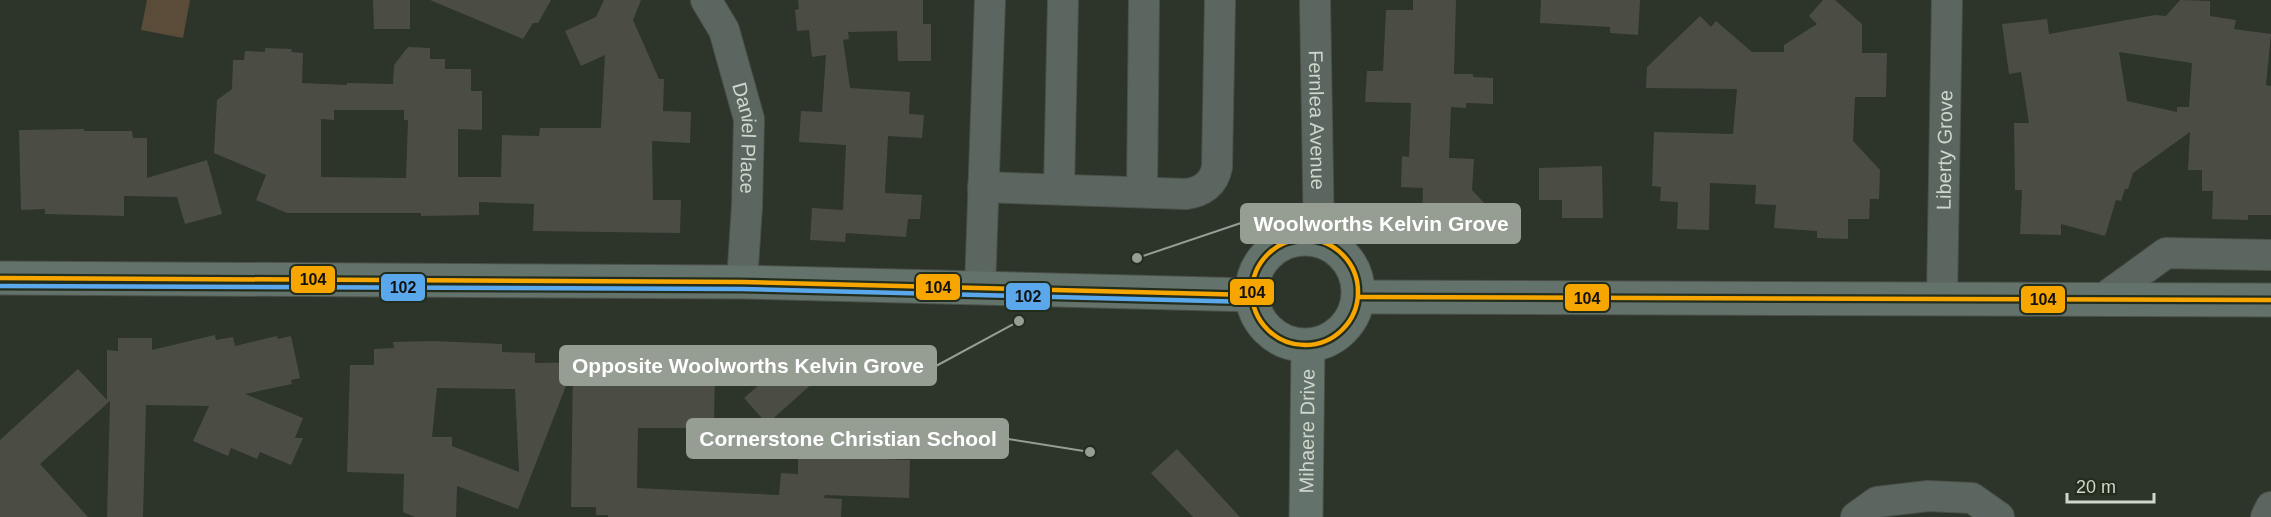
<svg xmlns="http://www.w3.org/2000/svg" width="2271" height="517" font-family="Arial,sans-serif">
<rect width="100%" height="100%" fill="#2d342a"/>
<path fill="#5a4c39" d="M 147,0 L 190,0 L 183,38 L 141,30 Z"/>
<g fill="#4b4d45" fill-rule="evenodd">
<path d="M 373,0 L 410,0 L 410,29 L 374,29 Z"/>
<path d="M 430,0 L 551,0 L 538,23 L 533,23 L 523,39 Z"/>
<path d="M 604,0 L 641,0 L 633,20 L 659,79 L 664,79 L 663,111 L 691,112 L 690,143 L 652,141 L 653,200 L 681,200 L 680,233 L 533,231 L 534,204 L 479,202 L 479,215 L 421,216 L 421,213 L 287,213 L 256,200 L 266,175 L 214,153 L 217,100 L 232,89 L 233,60 L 244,60 L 245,51 L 265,52 L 265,48 L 292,49 L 291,52 L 303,53 L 302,83 L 347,85 L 347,83 L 393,84 L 394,65 L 408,47 L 430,48 L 430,59 L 445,59 L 445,69 L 471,69 L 471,91 L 482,91 L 482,130 L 458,129 L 458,177 L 501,177 L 502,135 L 539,136 L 540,128 L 601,128 L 605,55 L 581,66 L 565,31 L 596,17 ZM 334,110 L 404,110 L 404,120 L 408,120 L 406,178 L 321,177 L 321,119 L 334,120 Z"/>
<path d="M 798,0 L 923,0 L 923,24 L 931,24 L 931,61 L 898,61 L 897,31 L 848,32 L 849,39 L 843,40 L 850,88 L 910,92 L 909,114 L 924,115 L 922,138 L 888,136 L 885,193 L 922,195 L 920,219 L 908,219 L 906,237 L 846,233 L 845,242 L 810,240 L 812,208 L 843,210 L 846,145 L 799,142 L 801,111 L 822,112 L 826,55 L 812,57 L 809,30 L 797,31 L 795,10 L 799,9 Z"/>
<path d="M 1413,0 L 1456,0 L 1454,74 L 1473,74 L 1473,77 L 1493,78 L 1493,104 L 1466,103 L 1466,108 L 1451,107 L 1449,158 L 1474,159 L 1472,190 L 1489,208 L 1489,243 L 1421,242 L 1423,188 L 1401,187 L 1402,156 L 1409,157 L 1411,103 L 1365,102 L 1367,71 L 1383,71 L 1386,10 L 1413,10 Z"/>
<path d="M 1541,0 L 1640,0 L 1638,35 L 1610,33 L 1610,27 L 1540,23 Z"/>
<path d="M 1823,0 L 1835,0 L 1862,24 L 1862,53 L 1887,53 L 1886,97 L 1855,97 L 1853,141 L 1880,170 L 1879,199 L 1870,199 L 1869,219 L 1848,219 L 1848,239 L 1817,238 L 1817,231 L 1774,228 L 1776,205 L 1755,204 L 1756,185 L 1710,183 L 1709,230 L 1677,229 L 1678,202 L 1660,201 L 1661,187 L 1652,186 L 1654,132 L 1733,134 L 1737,89 L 1646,88 L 1647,67 L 1700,16 L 1711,27 L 1716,21 L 1752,52 L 1784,52 L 1784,45 L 1817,24 L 1809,16 Z"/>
<path d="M 2180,0 L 2210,1 L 2210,16 L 2236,20 L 2234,29 L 2271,34 L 2266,85 L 2271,86 L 2271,215 L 2248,215 L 2248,220 L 2212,219 L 2213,191 L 2202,191 L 2202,170 L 2188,170 L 2190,132 L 2133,173 L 2128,189 L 2125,189 L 2121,201 L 2116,200 L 2105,236 L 2061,224 L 2061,235 L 2020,234 L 2022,190 L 2015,190 L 2014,123 L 2029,123 L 2021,72 L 2009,74 L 2002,24 L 2047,19 L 2049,34 L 2155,15 L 2166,16 ZM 2119,52 L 2192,63 L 2189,107 L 2177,107 L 2177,112 L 2127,101 Z"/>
<path d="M 84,129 L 84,131 L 132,131 L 133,138 L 147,138 L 147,178 L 207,160 L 222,214 L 185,224 L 177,197 L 124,196 L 124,216 L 45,214 L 45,209 L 21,210 L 19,130 Z"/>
<path d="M 1602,166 L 1603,218 L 1562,218 L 1562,200 L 1539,200 L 1539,168 Z"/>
<path d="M 215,335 L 216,340 L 233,337 L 235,346 L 277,336 L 278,339 L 291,336 L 300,378 L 291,380 L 292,384 L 245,394 L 303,418 L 295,438 L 303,438 L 291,465 L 260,452 L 257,459 L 231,448 L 228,456 L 193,441 L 209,406 L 146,405 L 143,517 L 107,517 L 110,401 L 40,464 L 88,517 L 0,517 L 0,440 L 78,369 L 107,400 L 107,350 L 118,351 L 118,338 L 152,338 L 152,350 Z"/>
<path d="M 433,341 L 502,344 L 502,352 L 535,353 L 535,363 L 613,362 L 613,354 L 641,353 L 641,366 L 688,367 L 689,348 L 715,348 L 714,435 L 689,435 L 689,428 L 638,428 L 637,488 L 779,495 L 781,473 L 798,474 L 798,456 L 910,460 L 909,498 L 825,495 L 824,498 L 842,499 L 841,517 L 608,517 L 608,515 L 596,515 L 596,507 L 571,507 L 573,368 L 518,509 L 457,486 L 456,517 L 415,517 L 403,512 L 404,474 L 347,472 L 350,365 L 374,365 L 374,349 L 394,348 L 393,342 ZM 437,388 L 515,389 L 519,472 L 452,446 L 452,437 L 432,437 Z"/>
<path d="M 792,356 L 814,382 L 767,424 L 744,398 Z"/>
<path d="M 1177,449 L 1240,517 L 1193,517 L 1151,473 Z"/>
</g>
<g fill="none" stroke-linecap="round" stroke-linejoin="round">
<defs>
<g id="minor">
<path id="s1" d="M 706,0 L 724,30 L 749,119 L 747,206 L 742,282"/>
<path id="s2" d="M 1315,0 L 1319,240"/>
<path d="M 983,187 L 1186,194 C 1202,192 1214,184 1217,167 L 1220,0"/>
<path d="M 1059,189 L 1063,0"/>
<path d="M 1142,192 L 1144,0"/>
<path d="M 980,288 L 990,0"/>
<path id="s3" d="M 1942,298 L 1947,0"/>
<path d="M 2104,298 L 2166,253 L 2271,255"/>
<path d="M 1856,517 L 1877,502 L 1928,496 L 1972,498 L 1999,517"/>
<path d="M 2266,517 L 2271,507"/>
</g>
<g id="major">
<circle cx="1305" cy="292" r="53"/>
<path d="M 0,278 L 742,282 L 1251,295"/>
<path d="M 1359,297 L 2271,300"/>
<path id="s4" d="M 1306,517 L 1308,346"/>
</g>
</defs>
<use href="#minor" stroke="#4b5048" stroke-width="32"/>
<use href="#major" stroke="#4b5048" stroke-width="35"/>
<use href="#minor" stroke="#5c6660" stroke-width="30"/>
<use href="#major" stroke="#63726b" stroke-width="33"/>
<defs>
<g id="bus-1">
<circle cx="1305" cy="292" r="53"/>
<path d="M 0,278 L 742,282 L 1251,295"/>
<path d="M 1359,297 L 2271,300"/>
</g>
<path id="bus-2" d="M 0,286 L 742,289 L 1251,302"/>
</defs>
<use href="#bus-1" stroke="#232d1d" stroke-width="9"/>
<use href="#bus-2" stroke="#232d1d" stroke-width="9"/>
<use href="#bus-1" stroke="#f7a600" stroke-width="4.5"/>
<use href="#bus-2" stroke="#5aa8eb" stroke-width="4.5"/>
</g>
<g text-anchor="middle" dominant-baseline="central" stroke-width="5" stroke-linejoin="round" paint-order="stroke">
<g font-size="20" fill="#cfd6cc" stroke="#232d1d">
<text stroke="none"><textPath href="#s2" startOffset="120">Fernlea Avenue</textPath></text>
<text stroke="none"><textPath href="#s1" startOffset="146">Daniel Place</textPath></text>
<text stroke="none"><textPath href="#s3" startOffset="148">Liberty Grove</textPath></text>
<text stroke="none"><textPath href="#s4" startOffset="86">Mihaere Drive</textPath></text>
</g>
</g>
<path fill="none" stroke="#969d93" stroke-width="2" d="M1137 258L1241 223M1019 321L936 366M1090 452L1008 439"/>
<g fill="#969d93" stroke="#232d1d" stroke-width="2">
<circle cx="1137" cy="258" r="6"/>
<circle cx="1019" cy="321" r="6"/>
<circle cx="1090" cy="452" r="6"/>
</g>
<g fill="#969d93" stroke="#969d93" stroke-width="2">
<rect x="1241" y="204" width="279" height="39" rx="6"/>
<rect x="560" y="346" width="376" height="39" rx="6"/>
<rect x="687" y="419" width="321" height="39" rx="6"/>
</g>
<g font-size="21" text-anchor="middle" font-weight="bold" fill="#fff">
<text x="1381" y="231">Woolworths Kelvin Grove</text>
<text x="748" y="373">Opposite Woolworths Kelvin Grove</text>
<text x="848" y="446">Cornerstone Christian School</text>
</g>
<g stroke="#232d1d" stroke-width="2">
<rect x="290" y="265" width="46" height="29" rx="6" fill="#f7a600"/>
<rect x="915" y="273" width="46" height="28" rx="6" fill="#f7a600"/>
<rect x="380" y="273" width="46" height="29" rx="6" fill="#5aa8eb"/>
<rect x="1229" y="278" width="46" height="28" rx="6" fill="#f7a600"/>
<rect x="1005" y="282" width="46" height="29" rx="6" fill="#5aa8eb"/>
<rect x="1564" y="283" width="46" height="29" rx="6" fill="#f7a600"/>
<rect x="2020" y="285" width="46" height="29" rx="6" fill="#f7a600"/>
</g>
<g font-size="16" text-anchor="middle" font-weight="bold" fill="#111">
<text x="313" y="285">104</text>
<text x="938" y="293">104</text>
<text x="403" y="293">102</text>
<text x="1252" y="298">104</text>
<text x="1028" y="302">102</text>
<text x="1587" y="304">104</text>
<text x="2043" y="305">104</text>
</g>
<path d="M2067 493v9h87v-9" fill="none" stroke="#cfd6cc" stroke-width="3"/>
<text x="2076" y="493" font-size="18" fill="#cfd6cc" stroke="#232d1d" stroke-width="4.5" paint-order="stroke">20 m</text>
</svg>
